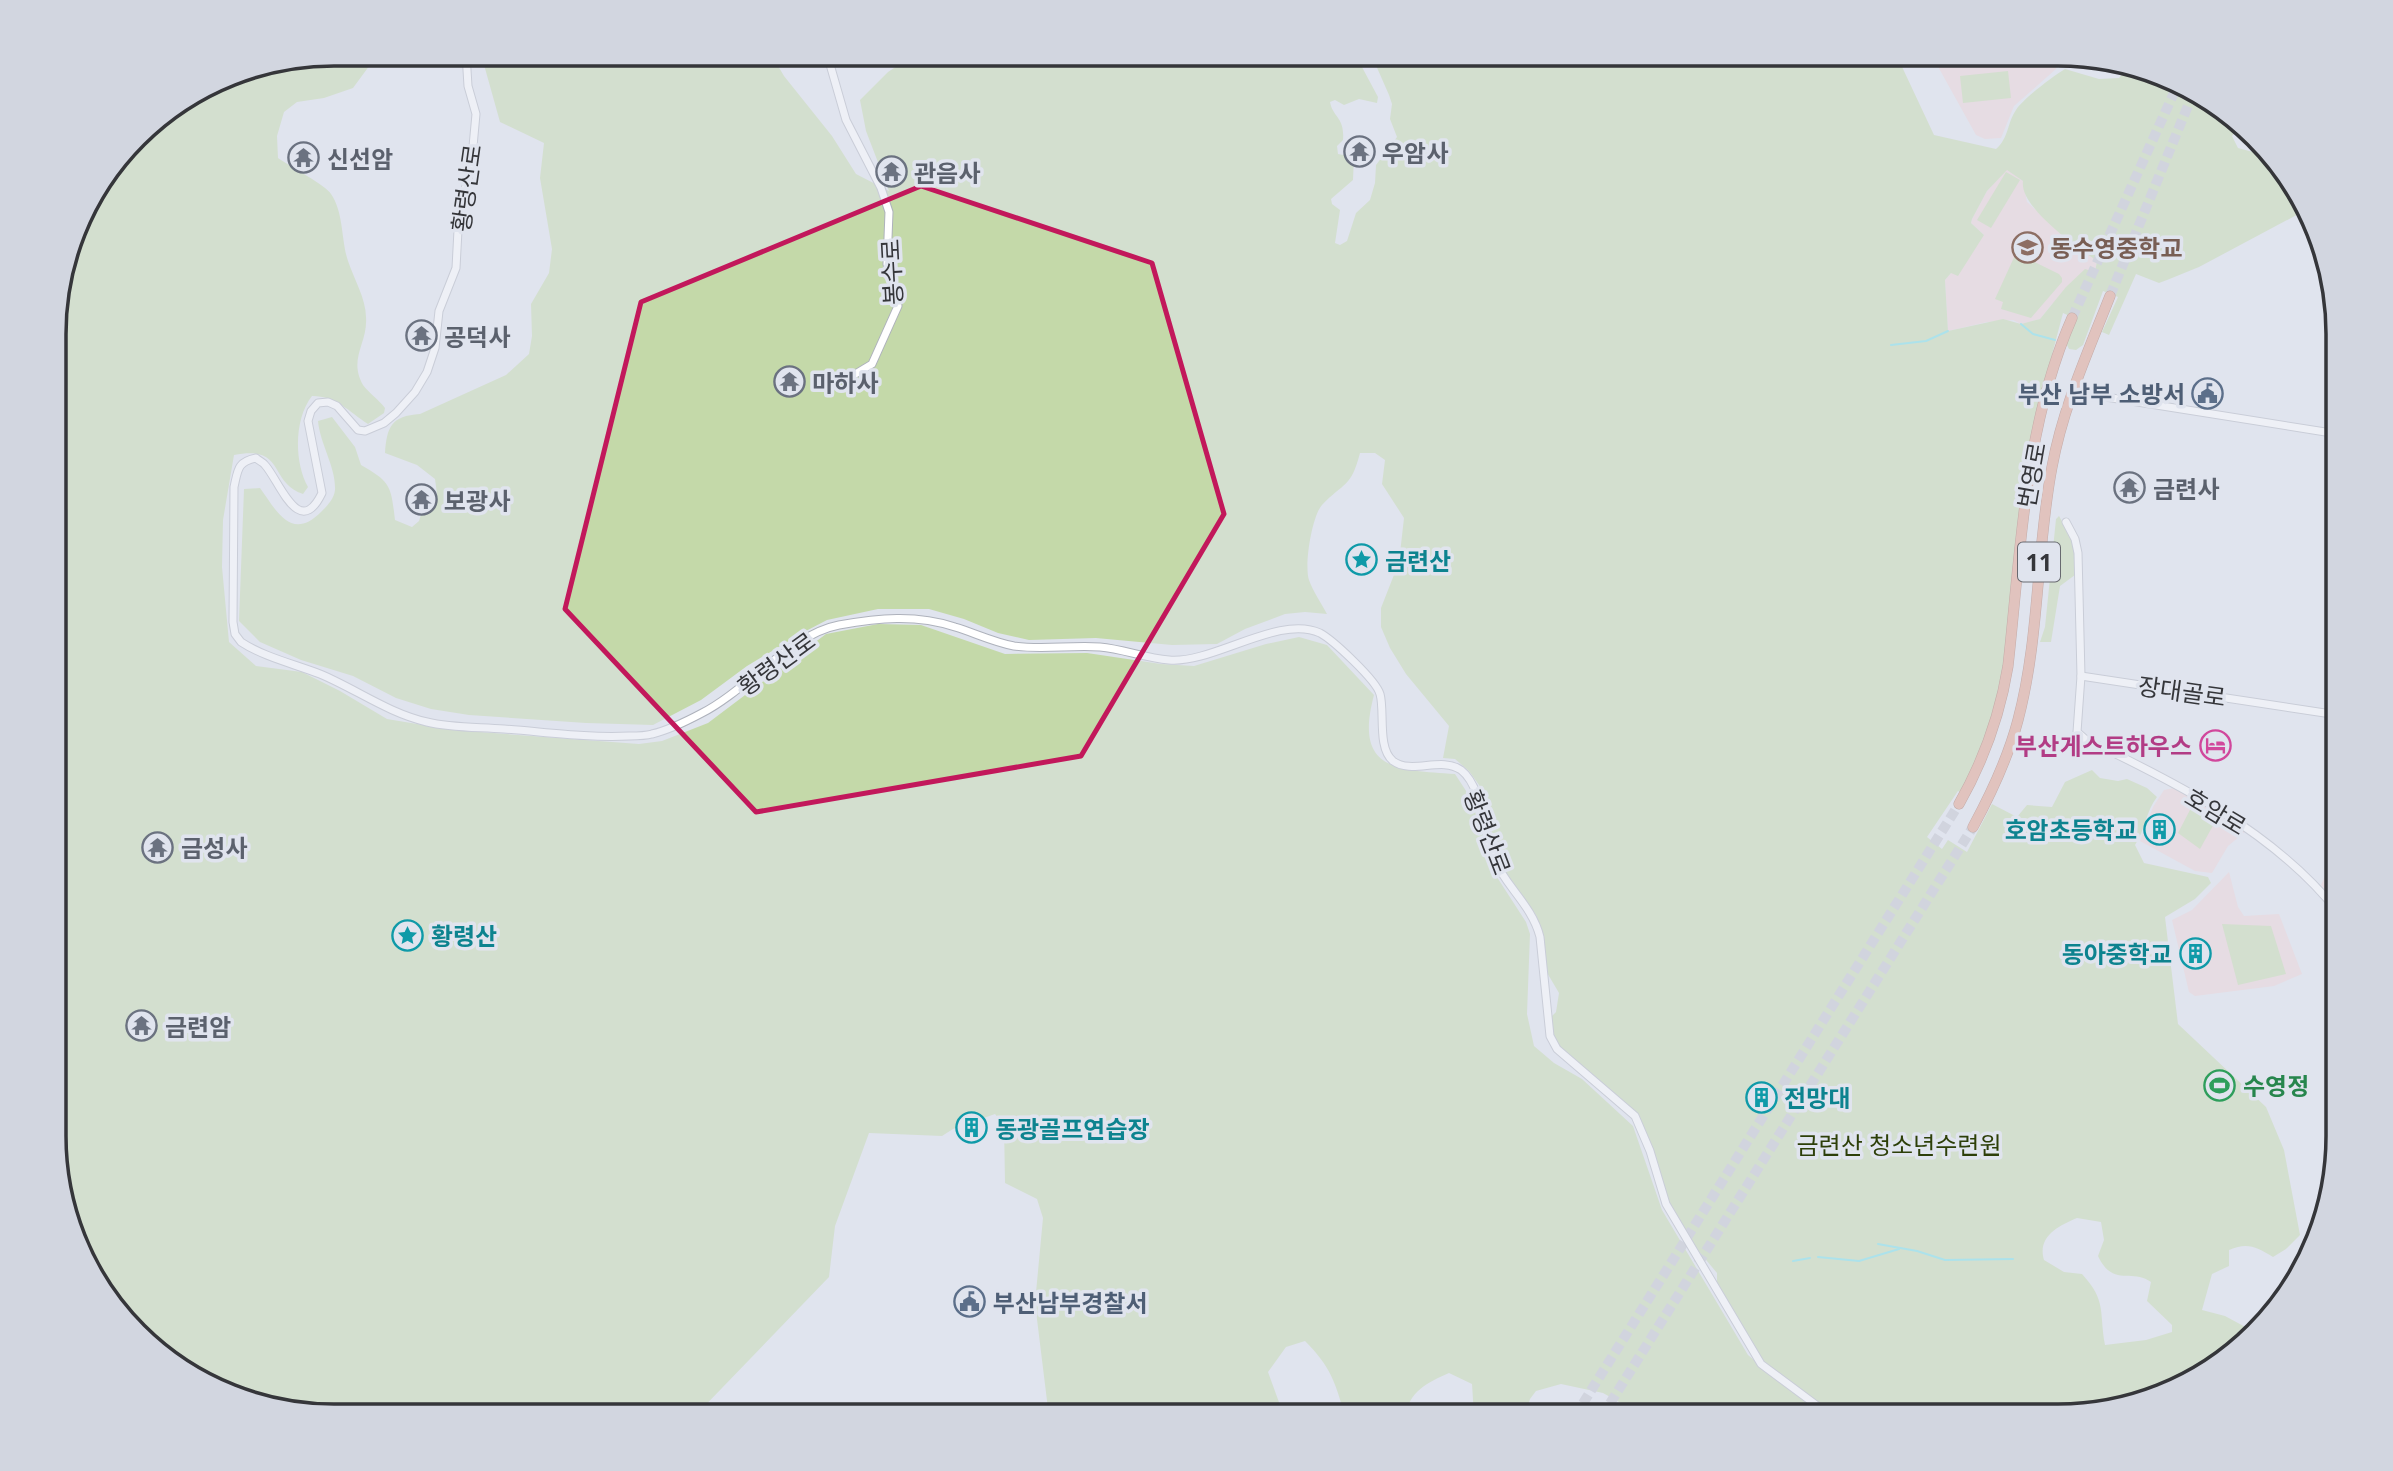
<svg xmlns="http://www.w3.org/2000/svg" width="2393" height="1471" font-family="'Open Sans','Noto Sans KR',sans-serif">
<rect width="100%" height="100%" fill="#e0e4ee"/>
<g fill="#edd3d4">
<path d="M 1931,54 L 2051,54 L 2058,58 L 2056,69 L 2014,106 L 2001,138 L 1985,139 L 1976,135 Z"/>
<path d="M 2007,169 L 2023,181 L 2027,202 L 2038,212 L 2097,260 L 2095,272 L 2051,305 L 2040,319 L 2021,324 L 2013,320 L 1987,322 L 1948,331 L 1945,280 L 1984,235 L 1971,223 L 1972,219 L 1987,191 Z"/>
<path d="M 2174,788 L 2246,831 L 2228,846 L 2212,873 L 2195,871 L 2140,841 L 2153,807 L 2164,790 Z"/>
<path d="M 2338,848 L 2338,907 L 2321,885 Z"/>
<path d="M 2229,872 L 2238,907 L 2244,916 L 2279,914 L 2302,974 L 2274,986 L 2195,996 L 2189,992 L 2172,920 L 2192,910 Z"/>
</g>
<g fill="#c4d9a9" fill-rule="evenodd">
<path d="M 334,54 L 378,54 L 353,88 L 324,98 L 297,102 L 284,112 L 277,136 L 278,158 C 288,165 327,186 331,194 C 344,213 341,240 348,261 C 354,279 366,299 366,317 C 368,344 348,358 363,385 C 369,393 379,400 385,408 L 384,413 L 368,424 C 349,412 337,396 312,396 C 294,419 294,462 308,487 L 303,494 C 268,482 286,445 234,455 L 223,520 L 222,567 L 229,642 L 256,666 L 302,672 L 340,691 L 387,719 L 453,730 L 639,744 L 662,741 L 708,723 L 826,634 L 878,624 L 921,625 L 1005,654 L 1087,653 L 1161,664 L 1194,666 L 1266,644 L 1299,637 L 1327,645 L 1374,695 C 1354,770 1395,770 1455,774 L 1476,806 L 1493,871 L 1526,922 L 1530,934 L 1527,1014 L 1534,1046 L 1554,1063 L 1582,1079 L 1633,1126 L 1662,1210 L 1748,1355 L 1822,1416 L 1733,1416 L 1715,1411 L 1701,1413 L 1697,1416 L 1653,1416 L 1637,1412 L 1603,1393 L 1561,1384 L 1536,1391 L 1530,1399 L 1525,1416 L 1474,1416 L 1472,1384 L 1449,1373 C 1428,1382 1408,1392 1406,1416 L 1345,1416 C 1335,1382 1331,1367 1305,1341 L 1286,1347 L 1268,1372 L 1284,1416 L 1049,1417 L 1035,1303 L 1043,1218 L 1037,1199 L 1005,1183 L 1004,1125 L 995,1114 L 953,1129 L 942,1136 L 869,1133 L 835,1226 L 829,1277 L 694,1417 L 334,1417 L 261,1407 L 179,1370 L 101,1292 L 57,1173 L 57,298 L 83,210 L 149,124 L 227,75 Z"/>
<path d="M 481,54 L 771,54 L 784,76 L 832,136 L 856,174 L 889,191 L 866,131 L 860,100 L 888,72 L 915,54 L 1355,54 L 1378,97 L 1377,103 L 1359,99 L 1344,105 L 1335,100 L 1330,102 C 1333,118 1345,117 1343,140 L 1337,146 L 1338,154 L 1354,157 L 1353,180 L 1331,199 L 1332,204 L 1340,210 L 1335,243 L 1340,245 L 1347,241 L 1356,213 L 1370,200 L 1375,183 L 1376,165 L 1397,137 L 1390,119 L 1392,104 L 1389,95 L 1371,54 L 1896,54 L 1934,135 L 1996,149 C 2009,138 2007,123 2016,110 C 2023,99 2053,76 2065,69 L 2099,79 L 2119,78 L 2128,67 L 2127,65 L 2148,69 L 2214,101 L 2239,128 L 2232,136 L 2238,148 L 2264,155 L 2301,195 L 2306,210 L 2199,267 L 2167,280 L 2159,283 L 2136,274 L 2109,335 L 2102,332 L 2118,297 L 2103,291 L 2083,345 L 2076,350 L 2069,349 L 2066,343 L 2076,319 L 2063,313 L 2040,400 L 2005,661 L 1988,734 L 1962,793 L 1958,791 L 1927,837 L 1942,849 L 1948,840 L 1967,852 L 1992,804 L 2017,817 L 2027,805 L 2052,807 L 2065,782 L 2092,770 L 2100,778 L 2118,781 L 2127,779 L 2147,788 L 2157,797 C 2146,811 2145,830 2135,845 L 2144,863 L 2208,877 L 2211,883 L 2195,899 L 2165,917 L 2178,1024 L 2266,1107 L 2284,1150 L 2300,1235 L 2286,1249 L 2273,1257 C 2256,1247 2248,1242 2229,1250 L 2229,1266 L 2212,1274 L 2202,1310 L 2225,1316 L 2251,1330 L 2198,1379 L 2077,1416 L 1834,1416 L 1764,1362 L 1717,1286 L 1717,1273 L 1692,1243 L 1671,1206 L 1642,1125 L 1597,1078 L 1560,1048 L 1552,1031 L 1552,1016 L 1556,1012 L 1559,993 L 1546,971 L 1540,926 L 1536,915 L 1504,871 L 1498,857 L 1486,810 L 1484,792 L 1469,771 L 1455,759 L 1443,758 L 1449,726 L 1406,674 L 1390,648 L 1381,627 L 1381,608 L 1399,562 L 1404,518 L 1382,484 L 1385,460 L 1375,453 L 1360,453 C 1351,488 1344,482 1322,505 C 1312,516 1304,565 1309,580 C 1313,591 1321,603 1327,614 L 1305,612 L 1285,614 L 1245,629 L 1217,644 L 1172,645 L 1096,638 L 1029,640 L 998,633 L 964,619 L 929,609 L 878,609 L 827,620 L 804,632 L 747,666 L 701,700 L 653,725 L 586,723 L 469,715 L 431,709 L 396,698 L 353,676 L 301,660 L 260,642 L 239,621 L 244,489 L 260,488 C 276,510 291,542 321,512 C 327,506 334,499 335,490 C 336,467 320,444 318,421 L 332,417 L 355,447 L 361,465 C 391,482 391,486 395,520 L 412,527 L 419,521 L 423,508 L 437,494 L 435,479 L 417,465 L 385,453 C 387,427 391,416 420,414 L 506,375 L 529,354 L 532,336 L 531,304 L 549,273 L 552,249 L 540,178 L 544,143 L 500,122 ZM 2007,170 L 2023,181 C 2019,207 2077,247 2097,261 L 2095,272 L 2085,269 L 2066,287 L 2040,319 L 2021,324 L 2003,319 L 1948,331 L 1945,280 L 1951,273 L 1958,276 L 1984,235 L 1971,223 L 1972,219 L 1987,191 ZM 2077,1218 L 2101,1222 L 2104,1240 L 2098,1256 C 2113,1288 2132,1268 2151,1282 L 2147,1301 L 2172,1325 L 2172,1332 L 2146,1340 L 2105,1345 C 2099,1312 2107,1301 2082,1274 L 2064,1272 L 2044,1260 C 2037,1237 2058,1226 2077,1218 Z"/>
<path d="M 2008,71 L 2011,98 L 1963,103 L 1960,76 Z"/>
<path d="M 2006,172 L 2020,180 L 1991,228 L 1977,220 Z"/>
<path d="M 2016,253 L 2059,274 L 2062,278 L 2062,282 L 2031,318 L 2001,309 L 2003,302 L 1995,299 Z"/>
<path d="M 2059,516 L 2074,543 L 2075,575 L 2060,586 L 2051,642 L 2040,642 L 2045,627 L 2056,519 Z"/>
<path d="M 2191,808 L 2215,822 L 2200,849 L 2178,833 Z"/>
<path d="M 2222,924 L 2271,926 L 2286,974 L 2238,985 Z"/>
</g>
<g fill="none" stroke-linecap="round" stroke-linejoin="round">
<g stroke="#6edfe6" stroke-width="2">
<path d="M 2021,324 L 2033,334 L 2055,340"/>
<path d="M 1891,345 L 1926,341 L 1948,331"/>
<path d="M 1878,1244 L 1917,1251 L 1945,1260 L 2013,1259"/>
<path d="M 1818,1257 L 1859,1261 L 1899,1249"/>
<path d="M 1793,1261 L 1810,1258"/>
</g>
<g stroke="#bec1ca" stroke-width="10" stroke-dasharray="10 5" stroke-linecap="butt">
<path d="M 2110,296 L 2194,91"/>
<path d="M 2072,318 L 2178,84"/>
<path d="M 1575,1416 L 1959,804"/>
<path d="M 1602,1416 L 1973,827"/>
</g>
<defs>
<g id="tertiary">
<path d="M 466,54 L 468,86 L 476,114 L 471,168 L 459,211 L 456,268 L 439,311 L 435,348 L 427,372 L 415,392 L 396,413 L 384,423 L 365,431 L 358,430 L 337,406 L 328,402 L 318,403 L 311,411 L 308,421 L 322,493 C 299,541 279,480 265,465 C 263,462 259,461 256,458 C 237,462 238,470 234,487 L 233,622 L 235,634 L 241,642 C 264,657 294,664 320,674 C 356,689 388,713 427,722 C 451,728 479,727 504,729 C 546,732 587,738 629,736 C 636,736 645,736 652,734 C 669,730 687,721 702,713 C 747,690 791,634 839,625 C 878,618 916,614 955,627 C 975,633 993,642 1014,646 C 1041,650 1071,645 1100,647 C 1123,649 1145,658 1169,660 C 1213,664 1279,614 1320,633 C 1333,640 1376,680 1380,694 C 1385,711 1377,748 1393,761 C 1412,775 1441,756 1461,770 C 1482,786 1484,832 1493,857 C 1505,886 1532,905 1540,937 L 1550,1036 L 1557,1049 L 1635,1116 L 1650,1151 L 1666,1204 L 1761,1364 L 1831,1416"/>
<path d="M 827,379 L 847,379 L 872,364 L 898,306 L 887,264 L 889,212 L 881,188 L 846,120 L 827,54"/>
<path d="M 2093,395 L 2338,434"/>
<path d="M 2066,522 L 2075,539 L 2078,553 L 2081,676 L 2077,732 L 2085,739 C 2175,782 2275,832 2338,912"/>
<path d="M 2081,676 L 2338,715"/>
</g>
<g id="trunk">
<path d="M 1959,804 C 1984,760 2000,715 2008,666 C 2021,550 2024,427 2072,318"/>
<path d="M 1973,827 C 1992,792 2008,758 2018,720 C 2040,637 2036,550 2052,467 C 2063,407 2088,352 2110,296"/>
</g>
</defs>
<use href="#tertiary" stroke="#aeb2bc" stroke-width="9"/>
<use href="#trunk" stroke="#a16855" stroke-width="11"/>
<use href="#tertiary" stroke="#fff" stroke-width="7"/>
<use href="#trunk" stroke="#e29c83" stroke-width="10"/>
</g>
<path d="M0 0H2393V1471H0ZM 921,186 L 1152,263 L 1224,514 L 1081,756 L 756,812 L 565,609 L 641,302 Z" fill="#e0e4ee" fill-opacity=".55" fill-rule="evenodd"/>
<path fill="none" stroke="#c2185b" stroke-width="5" stroke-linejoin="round" d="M 921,186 L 1152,263 L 1224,514 L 1081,756 L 756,812 L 565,609 L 641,302 Z"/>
<defs>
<symbol id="temple-ring" viewBox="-11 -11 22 22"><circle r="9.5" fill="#e0e4ee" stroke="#6b7280" stroke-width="1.5"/><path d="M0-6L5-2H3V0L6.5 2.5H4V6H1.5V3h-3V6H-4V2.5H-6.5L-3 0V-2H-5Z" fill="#6b7280"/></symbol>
<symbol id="school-ring" viewBox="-11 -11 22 22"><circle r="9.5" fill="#e0e4ee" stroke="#8d6e63" stroke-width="1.5"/><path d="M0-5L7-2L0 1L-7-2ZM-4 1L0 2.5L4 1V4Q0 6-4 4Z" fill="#8d6e63"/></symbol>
<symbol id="civic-ring" viewBox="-11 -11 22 22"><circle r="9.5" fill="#e0e4ee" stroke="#5c6f8a" stroke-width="1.5"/><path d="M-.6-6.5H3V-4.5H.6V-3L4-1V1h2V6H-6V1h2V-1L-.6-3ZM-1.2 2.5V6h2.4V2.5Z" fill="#5c6f8a"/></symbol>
<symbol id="sight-ring" viewBox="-11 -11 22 22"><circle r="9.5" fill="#e0e4ee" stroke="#0f9aa8" stroke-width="1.5"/><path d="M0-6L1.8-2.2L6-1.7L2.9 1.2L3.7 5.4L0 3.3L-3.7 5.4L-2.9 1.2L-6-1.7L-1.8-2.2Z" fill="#0f9aa8"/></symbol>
<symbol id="hotel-ring" viewBox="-11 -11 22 22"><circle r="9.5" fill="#e0e4ee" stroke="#d1479c" stroke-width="1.5"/><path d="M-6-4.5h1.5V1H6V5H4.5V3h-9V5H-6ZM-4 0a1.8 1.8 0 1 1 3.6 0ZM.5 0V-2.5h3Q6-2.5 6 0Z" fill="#d1479c"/></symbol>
<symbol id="building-ring" viewBox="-11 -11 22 22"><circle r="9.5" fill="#e0e4ee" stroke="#0f9aa8" stroke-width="1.5"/><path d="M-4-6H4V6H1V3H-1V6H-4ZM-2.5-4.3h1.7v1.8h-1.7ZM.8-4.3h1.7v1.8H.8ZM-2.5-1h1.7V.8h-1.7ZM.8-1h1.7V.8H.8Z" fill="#0f9aa8"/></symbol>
<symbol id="stadium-ring" viewBox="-11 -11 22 22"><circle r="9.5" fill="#e0e4ee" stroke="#2e9e5b" stroke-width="1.5"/><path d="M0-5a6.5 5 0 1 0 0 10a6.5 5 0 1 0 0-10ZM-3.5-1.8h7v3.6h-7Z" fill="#2e9e5b"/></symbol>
</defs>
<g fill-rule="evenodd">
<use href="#temple-ring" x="1342" y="134" width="35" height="35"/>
<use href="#temple-ring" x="286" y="140" width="35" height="35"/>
<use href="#temple-ring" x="874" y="154" width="35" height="35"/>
<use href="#school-ring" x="2010" y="230" width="35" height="35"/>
<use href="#temple-ring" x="404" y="318" width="35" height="35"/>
<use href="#temple-ring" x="772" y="364" width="35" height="35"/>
<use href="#civic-ring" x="2190" y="376" width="35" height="35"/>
<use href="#temple-ring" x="2112" y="470" width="35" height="35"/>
<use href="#temple-ring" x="404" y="482" width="35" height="35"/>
<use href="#sight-ring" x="1344" y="542" width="35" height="35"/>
<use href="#hotel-ring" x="2198" y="728" width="35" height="35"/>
<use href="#building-ring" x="2142" y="812" width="35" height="35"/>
<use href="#temple-ring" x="140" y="830" width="35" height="35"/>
<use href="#sight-ring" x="390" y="918" width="35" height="35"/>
<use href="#building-ring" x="2178" y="936" width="35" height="35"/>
<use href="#temple-ring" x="124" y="1008" width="35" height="35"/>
<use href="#stadium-ring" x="2202" y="1068" width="35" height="35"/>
<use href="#building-ring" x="1744" y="1080" width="35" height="35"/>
<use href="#building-ring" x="954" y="1110" width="35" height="35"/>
<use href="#civic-ring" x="952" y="1284" width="35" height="35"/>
</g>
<g text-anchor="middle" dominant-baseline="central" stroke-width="7" stroke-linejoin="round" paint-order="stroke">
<rect fill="#e0e4ee" stroke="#686a70" stroke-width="2" x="2018" y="542.5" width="42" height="39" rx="5"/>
<g font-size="23" font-weight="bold" fill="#35363a">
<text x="2039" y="562">11</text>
</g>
<g font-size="24" font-weight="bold" fill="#5b616d" stroke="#e0e4ee" text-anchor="start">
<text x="1382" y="152">우암사</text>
<text x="327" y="158">신선암</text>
<text x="914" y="172">관음사</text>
<text x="444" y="336">공덕사</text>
<text x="812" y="382">마하사</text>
<text x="2153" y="488">금련사</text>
<text x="444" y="500">보광사</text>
<text x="181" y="847">금성사</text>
<text x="165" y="1026">금련암</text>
</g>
<g font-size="24" fill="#35363a" stroke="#e0e4ee">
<text transform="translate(466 188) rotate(-82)">황령산로</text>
<text transform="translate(891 272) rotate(-93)">봉수로</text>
<text transform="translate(2031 475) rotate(-80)">번영로</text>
<text transform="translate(776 663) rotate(-36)">황령산로</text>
<text transform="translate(2182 691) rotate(8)">장대골로</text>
<text transform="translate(2216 811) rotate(31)">호암로</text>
<text transform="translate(1488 832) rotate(69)">황령산로</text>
</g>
<g font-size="24" font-weight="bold" fill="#785e54" stroke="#e0e4ee" text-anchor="start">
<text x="2050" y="247">동수영중학교</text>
</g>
<g font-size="24" font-weight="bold" fill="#4e5e75" stroke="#e0e4ee" text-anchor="end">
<text x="2185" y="393">부산 남부 소방서</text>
<text x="993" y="1302" text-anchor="start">부산남부경찰서</text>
</g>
<g font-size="24" font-weight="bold" fill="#0d838f" stroke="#e0e4ee" text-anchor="start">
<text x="1385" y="560">금련산</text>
<text x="2137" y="829" text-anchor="end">호암초등학교</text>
<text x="431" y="935">황령산</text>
<text x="2172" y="953" text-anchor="end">동아중학교</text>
<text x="1784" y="1097">전망대</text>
<text x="995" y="1128">동광골프연습장</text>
</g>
<g font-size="24" font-weight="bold" fill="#b23c85" stroke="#e0e4ee" text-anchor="end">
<text x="2192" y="745">부산게스트하우스</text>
</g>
<g font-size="24" font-weight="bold" fill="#27864d" stroke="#e0e4ee" text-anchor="start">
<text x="2243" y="1085">수영정</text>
</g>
<g font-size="24" fill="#2d3f09" stroke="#e0e4ee">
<text x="1899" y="1144">금련산 청소년수련원</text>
</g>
</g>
<path d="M0 0H2393V1471H0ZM334 66H2058A268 268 0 0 1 2326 334V1136A268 268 0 0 1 2058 1404H334A268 268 0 0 1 66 1136V334A268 268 0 0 1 334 66Z" fill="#d2d6e0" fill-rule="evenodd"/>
<path fill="none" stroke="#35363a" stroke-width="3.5" d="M334 66H2058A268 268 0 0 1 2326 334V1136A268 268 0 0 1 2058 1404H334A268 268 0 0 1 66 1136V334A268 268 0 0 1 334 66Z"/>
</svg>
